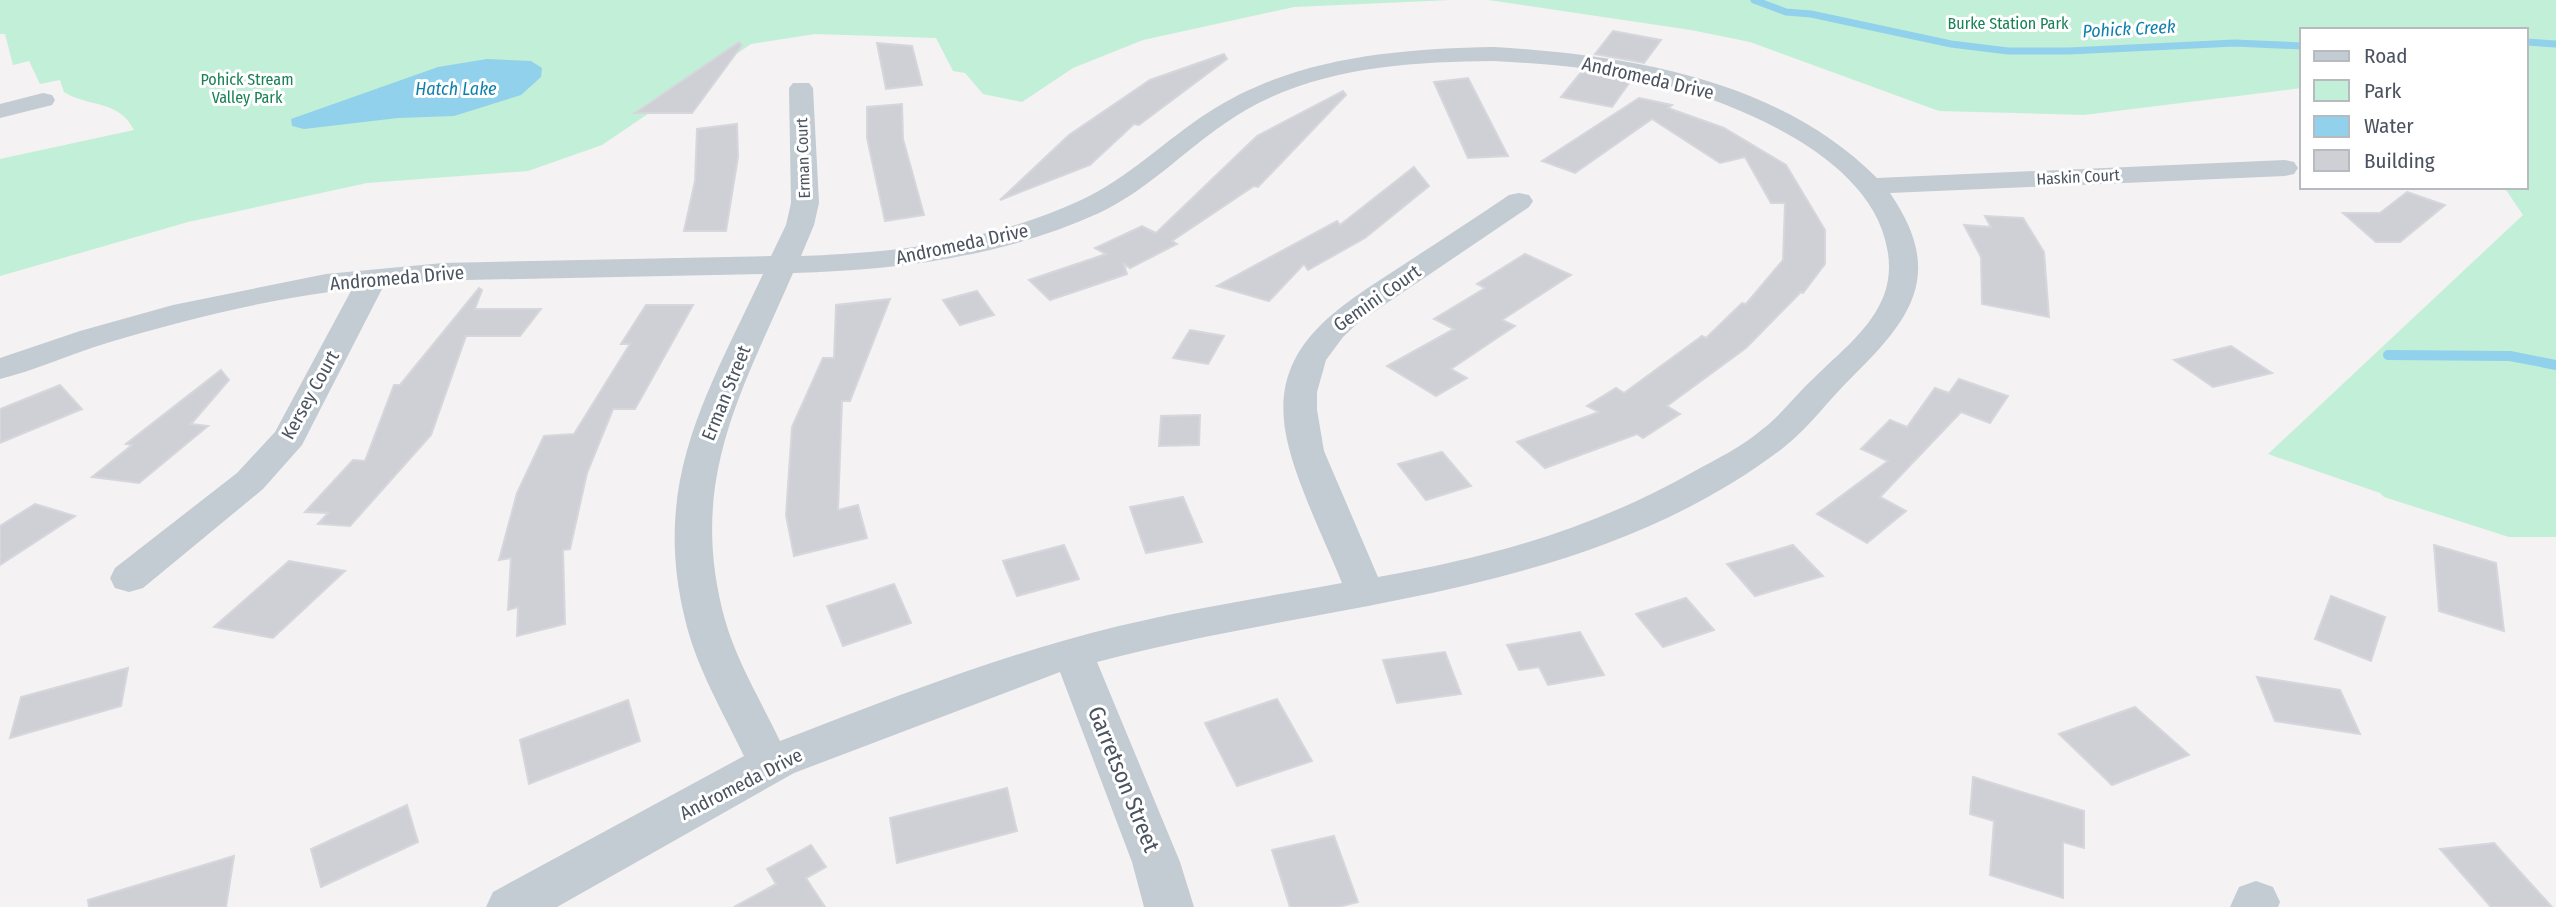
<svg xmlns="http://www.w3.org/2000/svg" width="2556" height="907" font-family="'Fira Sans Condensed',sans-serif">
<rect width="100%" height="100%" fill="#f4f2f2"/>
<g fill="#c2efd7">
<path d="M 0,0 L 1451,0 L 1294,7 L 1143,40 L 1073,68 L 1022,102 L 983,94 L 965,73 L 953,71 L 936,38 L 815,34 L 751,44 L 602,145 L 528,171 L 367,183 L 188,222 L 0,276 L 0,159 L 134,130 C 118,99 90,108 64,92 L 60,80 L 40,84 L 29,61 L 13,65 L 5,34 L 0,34 Z"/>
<path d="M 1488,0 L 2556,0 L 2556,537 L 2509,537 L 2384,497 L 2380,493 L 2268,454 L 2523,215 L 2504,187 L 2526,187 L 2526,30 L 2302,30 L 2302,88 L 2084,115 L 1939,111 L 1750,42 L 1691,30 Z"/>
</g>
<path fill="#91d1eb" d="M 487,59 L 531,61 L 542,68 L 541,77 L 521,95 L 454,116 L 398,118 L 304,129 L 292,126 L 291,119 L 438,67 Z"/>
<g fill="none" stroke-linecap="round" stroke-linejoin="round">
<g stroke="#91d1eb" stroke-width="7">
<path d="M 1754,0 L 1786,12 L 1811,14 L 1951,44 L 2008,51 L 2069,51 L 2235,43 L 2302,46"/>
<path d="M 2526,42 L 2556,44"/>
</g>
<path stroke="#91d1eb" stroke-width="10" d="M 2388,355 L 2510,356 L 2556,365"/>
</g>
<g fill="#cfd0d6" stroke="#d6d7dd" stroke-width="2">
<path d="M 1613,31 L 1661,40 L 1644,63 L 1595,54 Z"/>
<path d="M 739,42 L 742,45 L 692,113 L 635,113 Z"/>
<path d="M 877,43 L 912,46 L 922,85 L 886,89 Z"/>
<path d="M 1224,54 L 1227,59 L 1139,125 L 1134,124 L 1090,165 L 1000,200 L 1069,135 L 1150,80 Z"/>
<path d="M 1582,71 L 1618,76 L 1632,79 L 1612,107 L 1561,97 Z"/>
<path d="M 1468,78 L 1508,156 L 1468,158 L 1434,82 Z"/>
<path d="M 1343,91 L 1346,95 L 1258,187 L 1254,186 L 1172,241 L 1177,244 L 1130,268 L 1124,264 L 1127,274 L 1050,300 L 1029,280 L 1106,254 L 1095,248 L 1142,226 L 1156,233 L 1257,136 Z"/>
<path d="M 1639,98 L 1672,105 L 1668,108 L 1724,128 L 1786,165 L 1825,230 L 1825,264 L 1803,293 L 1801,292 L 1746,348 L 1667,406 L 1680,414 L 1643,438 L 1637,434 L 1545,468 L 1517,442 L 1599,412 L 1587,406 L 1616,388 L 1624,393 L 1702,336 L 1706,338 L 1742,303 L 1746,304 L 1783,260 L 1785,203 L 1771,203 L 1745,157 L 1720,163 L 1652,119 L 1575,173 L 1542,161 Z"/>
<path d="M 902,104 L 903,139 L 924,215 L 885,221 L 867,138 L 867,107 Z"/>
<path d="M 737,124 L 738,157 L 726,231 L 684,231 L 695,181 L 697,129 Z"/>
<path d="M 1414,167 L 1429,186 L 1365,238 L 1308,270 L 1304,264 L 1269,301 L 1217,286 L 1337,221 L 1340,225 Z"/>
<path d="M 2407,192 L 2445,205 L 2400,242 L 2376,242 L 2343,213 L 2380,213 Z"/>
<path d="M 1985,216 L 2023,218 L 2044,252 L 2049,317 L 1982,304 L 1981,257 L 1964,225 L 1991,227 Z"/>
<path d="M 1525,254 L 1571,275 L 1502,320 L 1515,326 L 1451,369 L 1467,378 L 1436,396 L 1387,366 L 1454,329 L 1434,319 L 1485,288 L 1477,284 Z"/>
<path d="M 479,288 L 482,290 L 475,309 L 541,309 L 520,336 L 466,336 L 431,435 L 350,526 L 318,524 L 328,513 L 305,512 L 353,460 L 365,461 L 394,385 L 400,385 Z"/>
<path d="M 977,291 L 994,315 L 960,325 L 943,300 Z"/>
<path d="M 890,299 L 850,401 L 842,401 L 838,510 L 858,505 L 867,538 L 794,556 L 786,515 L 792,427 L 823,358 L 834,358 L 836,305 Z"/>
<path d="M 646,305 L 693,305 L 635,409 L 613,409 L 587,473 L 570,549 L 563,550 L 565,624 L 517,636 L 518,607 L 508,610 L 511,558 L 499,560 L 517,493 L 544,436 L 574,434 L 630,344 L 621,344 Z"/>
<path d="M 1190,330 L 1224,336 L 1208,364 L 1173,358 Z"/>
<path d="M 2231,346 L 2272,373 L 2213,387 L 2174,360 Z"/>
<path d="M 221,370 L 229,380 L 191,424 L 208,426 L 139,483 L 92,477 L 132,445 L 126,444 Z"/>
<path d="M 1959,379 L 2008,396 L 1990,423 L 1961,412 L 1880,497 L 1906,511 L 1867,543 L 1817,514 L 1888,461 L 1861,449 L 1890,420 L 1907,427 L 1935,388 L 1949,393 Z"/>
<path d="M 60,385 L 82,409 L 0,443 L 0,409 Z"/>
<path d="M 1200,415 L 1199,445 L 1159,446 L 1161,416 Z"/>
<path d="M 1442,452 L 1471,486 L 1426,500 L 1398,464 Z"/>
<path d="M 1183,497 L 1202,542 L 1146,553 L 1130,507 Z"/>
<path d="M 35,504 L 75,516 L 0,565 L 0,526 Z"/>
<path d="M 1064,545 L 1079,579 L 1017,596 L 1003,561 Z"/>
<path d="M 1793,545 L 1823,576 L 1755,596 L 1727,564 Z"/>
<path d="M 2434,545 L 2496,563 L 2504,631 L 2439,611 Z"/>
<path d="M 289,561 L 345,571 L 273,638 L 214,627 Z"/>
<path d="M 894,584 L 911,623 L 843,646 L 827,606 Z"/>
<path d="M 2331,596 L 2385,617 L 2371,661 L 2315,639 Z"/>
<path d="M 1686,598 L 1714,630 L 1663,647 L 1636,614 Z"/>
<path d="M 1580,632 L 1604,675 L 1548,685 L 1539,667 L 1519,670 L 1507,645 Z"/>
<path d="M 1445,652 L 1461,694 L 1397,703 L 1383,660 Z"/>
<path d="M 128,668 L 121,706 L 10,738 L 21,697 Z"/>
<path d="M 2257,677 L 2340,690 L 2360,734 L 2275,721 Z"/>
<path d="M 1277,699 L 1312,761 L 1237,786 L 1205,723 Z"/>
<path d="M 628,700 L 640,741 L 529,784 L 520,740 Z"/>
<path d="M 2135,707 L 2189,755 L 2112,785 L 2059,734 Z"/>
<path d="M 1973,777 L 2084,811 L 2084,848 L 2063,842 L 2063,898 L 1990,875 L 1994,821 L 1970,814 Z"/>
<path d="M 1007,788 L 1017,831 L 897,863 L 890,818 Z"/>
<path d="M 407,805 L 418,842 L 321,887 L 311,849 Z"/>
<path d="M 1334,836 L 1358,902 L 1338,907 L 1290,907 L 1272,850 Z"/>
<path d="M 2494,843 L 2552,907 L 2491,907 L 2440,849 Z"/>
<path d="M 811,845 L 826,867 L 806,878 L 825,907 L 734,907 L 776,884 L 767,869 Z"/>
<path d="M 234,856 L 226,907 L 89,907 L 88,900 Z"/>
</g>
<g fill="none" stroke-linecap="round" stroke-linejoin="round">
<g fill="#c3cbd3" fill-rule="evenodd">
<path d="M 1494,47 C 1627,55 1779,79 1877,178 L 2285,160 L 2294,162 L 2298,168 L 2294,174 L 2285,176 L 1890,193 C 1944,272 1914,316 1853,376 C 1829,399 1809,428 1783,448 C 1585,599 1328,600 1097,662 L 1180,862 L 1194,907 L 1144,907 L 1132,862 L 1060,672 L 794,773 L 557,907 L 486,907 L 493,892 L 744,756 C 723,712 696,667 685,619 C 651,481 707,394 763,274 L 466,280 L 384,285 L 302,445 L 263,489 L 143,588 L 129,592 L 115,588 L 110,578 L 115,568 L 237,473 L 275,432 L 352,289 C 268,299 187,319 107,343 C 71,354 36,370 0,379 L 0,358 L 80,331 L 173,305 L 326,274 L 443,263 L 771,256 L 786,225 L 791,203 L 789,88 L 793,83 L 809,83 L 813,88 L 819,203 L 814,225 L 801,256 C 896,253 992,241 1079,201 C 1128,179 1165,140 1209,112 C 1294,57 1396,49 1494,47 ZM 1494,61 C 1550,64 1605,68 1659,83 C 1738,104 1871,157 1887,248 C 1891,266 1889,286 1881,302 C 1867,332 1838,354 1815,377 C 1797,393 1783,413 1764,428 C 1743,446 1717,459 1693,472 C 1592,529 1492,557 1378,577 L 1324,451 L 1317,410 L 1317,392 L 1326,360 L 1343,337 L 1359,322 L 1529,207 L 1533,201 L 1529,195 L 1519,193 L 1509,195 C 1474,219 1438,242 1403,265 C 1341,306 1272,343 1285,429 C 1292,475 1324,538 1342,583 C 1249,600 1156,614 1066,640 C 969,667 874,705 780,741 C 761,701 737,662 725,620 C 687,482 740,395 793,273 C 897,270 1003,257 1099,213 C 1146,191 1182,153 1224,124 C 1303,68 1401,62 1494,61 Z"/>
<path d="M 43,93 L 52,95 L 55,100 L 52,105 L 0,118 L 0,104 Z"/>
<path d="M 2256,881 L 2273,887 L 2280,902 L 2278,907 L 2230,907 L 2239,887 Z"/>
</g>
</g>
<g text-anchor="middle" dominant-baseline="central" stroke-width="6" stroke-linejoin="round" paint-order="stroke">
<g font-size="16" fill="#1a8155" stroke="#fff">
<text x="2008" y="23">Burke Station Park</text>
<text x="247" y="79">Pohick Stream<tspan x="247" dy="18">Valley Park</tspan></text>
</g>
<g font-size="16" fill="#4a535f" stroke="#fff">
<text transform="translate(803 158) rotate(-92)">Erman Court</text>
<text transform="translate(2078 177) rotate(-3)">Haskin Court</text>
</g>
<g font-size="18" font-style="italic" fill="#0f7fac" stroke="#fff">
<text transform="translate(2129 29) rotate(-3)">Pohick Creek</text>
<text x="456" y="89">Hatch Lake</text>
</g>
<g font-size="19" fill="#4a535f" stroke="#fff">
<text transform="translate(1648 78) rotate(13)">Andromeda Drive</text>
<text transform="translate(962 244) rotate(-12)">Andromeda Drive</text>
<text transform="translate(397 278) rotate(-5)">Andromeda Drive</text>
<text transform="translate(1377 298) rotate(-35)">Gemini Court</text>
<text transform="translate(726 393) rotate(-68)">Erman Street</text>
<text transform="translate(310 395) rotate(-61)">Kersey Court</text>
<text transform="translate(741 784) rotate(-27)">Andromeda Drive</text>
</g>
<g font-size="23" fill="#4a535f" stroke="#fff">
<text transform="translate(1124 779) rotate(68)">Garretson Street</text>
</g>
</g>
<rect x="2300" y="28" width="228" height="161" fill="#ffffff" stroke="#b7babf" stroke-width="2"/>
<rect x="2314" y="51" width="35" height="10" fill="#c3cbd3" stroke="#b7babf" stroke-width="2"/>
<text x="2364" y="63" font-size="21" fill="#4a535f">Road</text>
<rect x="2314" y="80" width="35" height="21" fill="#c2efd7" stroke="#b7babf" stroke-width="2"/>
<text x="2364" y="98" font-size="21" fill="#4a535f">Park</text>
<rect x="2314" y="116" width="35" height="21" fill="#91d1eb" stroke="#b7babf" stroke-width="2"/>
<text x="2364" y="133" font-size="21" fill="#4a535f">Water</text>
<rect x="2314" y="150" width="35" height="21" fill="#cfd0d6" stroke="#b7babf" stroke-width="2"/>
<text x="2364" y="168" font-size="21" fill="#4a535f">Building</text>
</svg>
